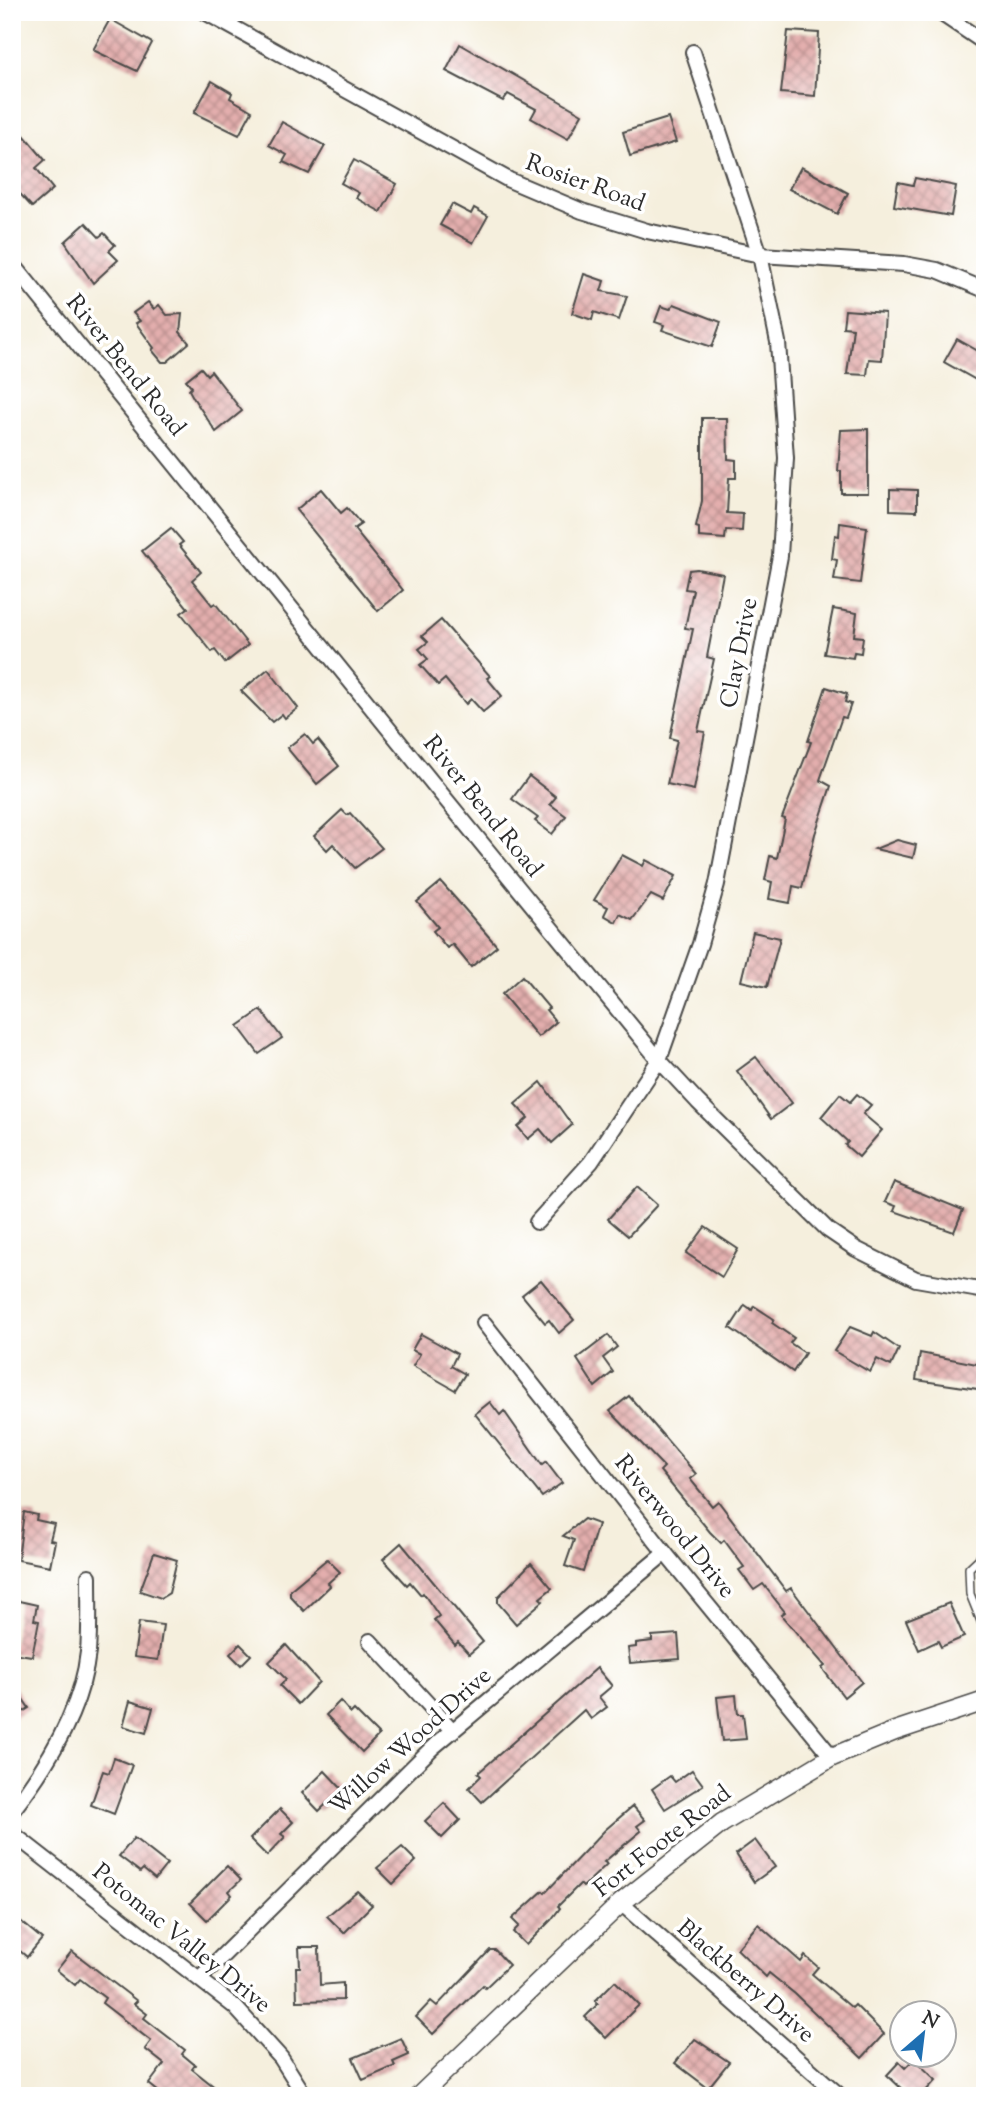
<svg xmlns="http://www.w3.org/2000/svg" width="997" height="2108" font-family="'Sorts Mill Goudy',serif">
<defs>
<pattern id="building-cross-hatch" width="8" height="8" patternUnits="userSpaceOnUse" patternTransform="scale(1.75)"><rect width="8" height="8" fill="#e3aead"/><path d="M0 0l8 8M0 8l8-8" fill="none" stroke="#b88e8d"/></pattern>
</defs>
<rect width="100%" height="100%" fill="#fff"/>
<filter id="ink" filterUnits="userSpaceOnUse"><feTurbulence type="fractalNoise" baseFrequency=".0143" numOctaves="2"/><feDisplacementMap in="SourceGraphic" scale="14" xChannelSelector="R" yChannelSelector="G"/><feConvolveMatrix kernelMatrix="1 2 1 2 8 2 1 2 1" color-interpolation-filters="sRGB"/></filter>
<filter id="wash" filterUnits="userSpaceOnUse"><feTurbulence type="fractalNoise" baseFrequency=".00686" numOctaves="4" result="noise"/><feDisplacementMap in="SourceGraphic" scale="28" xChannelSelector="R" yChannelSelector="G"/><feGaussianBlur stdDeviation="1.57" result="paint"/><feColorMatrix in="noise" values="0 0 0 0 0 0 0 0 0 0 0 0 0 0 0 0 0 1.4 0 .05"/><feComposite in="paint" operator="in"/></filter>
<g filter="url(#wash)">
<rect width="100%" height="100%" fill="#f5efdd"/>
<g id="blocks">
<g fill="url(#building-cross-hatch)">
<path d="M 110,19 L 152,43 L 137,71 L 93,50 Z"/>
<path d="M 788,31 L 819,33 L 815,96 L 781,93 Z"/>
<path d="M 460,44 L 582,114 L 568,139 L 531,118 L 536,109 L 508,94 L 503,101 L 446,71 Z"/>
<path d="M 212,81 L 232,93 L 230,98 L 252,111 L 239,135 L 194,113 Z"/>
<path d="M 668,118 L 676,142 L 630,156 L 623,132 Z"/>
<path d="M 282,122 L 325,146 L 309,174 L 283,162 L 287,155 L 269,145 Z"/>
<path d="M 23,134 L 45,160 L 36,168 L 53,189 L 32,207 L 12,185 L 12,143 Z"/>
<path d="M 354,160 L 397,184 L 381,212 L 356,198 L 359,193 L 341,183 Z"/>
<path d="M 801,167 L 848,193 L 837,214 L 789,189 Z"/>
<path d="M 915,178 L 956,186 L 951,216 L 894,206 L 898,182 L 913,185 Z"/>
<path d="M 452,204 L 471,214 L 474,208 L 488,216 L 473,243 L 440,225 Z"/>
<path d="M 86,223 L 99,237 L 104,233 L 115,245 L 109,251 L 118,260 L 93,283 L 65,242 Z"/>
<path d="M 584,274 L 604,281 L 601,291 L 627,296 L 619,320 L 594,312 L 592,320 L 572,313 Z"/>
<path d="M 148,302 L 154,309 L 159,305 L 167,315 L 182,314 L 180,332 L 189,343 L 167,362 L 162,362 L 152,350 L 154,348 L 136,323 L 140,321 L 133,313 Z"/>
<path d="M 674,304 L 721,322 L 712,347 L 662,330 L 664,325 L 655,322 L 661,306 L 670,309 Z"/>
<path d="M 845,310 L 885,313 L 882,360 L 869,359 L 867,375 L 847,374 L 853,328 L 843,327 Z"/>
<path d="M 957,339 L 985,355 L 985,385 L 944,362 Z"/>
<path d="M 201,368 L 207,375 L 211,371 L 242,411 L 216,432 L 194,399 L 189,390 L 192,387 L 186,380 Z"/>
<path d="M 702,418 L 727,418 L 728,459 L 736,460 L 736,478 L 729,478 L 727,513 L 743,514 L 742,531 L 726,530 L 725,539 L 699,537 L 699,528 L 696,527 L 702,501 Z"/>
<path d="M 868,429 L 868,493 L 841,493 L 841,471 L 838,471 L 841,430 Z"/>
<path d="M 321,489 L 341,513 L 347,508 L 361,524 L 354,529 L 357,533 L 403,590 L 378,611 L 296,510 Z"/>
<path d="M 890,489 L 917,490 L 917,511 L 890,510 Z"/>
<path d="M 840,523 L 867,527 L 860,583 L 834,580 L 837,560 L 832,559 L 835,535 L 839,536 Z"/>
<path d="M 171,528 L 183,542 L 179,545 L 201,572 L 192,580 L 212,605 L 215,603 L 248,645 L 225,663 L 215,650 L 212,652 L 181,613 L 188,608 L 142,551 Z"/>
<path d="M 697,569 L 723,574 L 707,657 L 714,659 L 698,731 L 705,732 L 694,790 L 667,784 L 677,740 L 670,738 L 693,629 L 685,628 L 693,590 L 685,589 L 689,570 Z"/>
<path d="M 833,609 L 857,613 L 854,636 L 863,637 L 861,653 L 854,652 L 853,658 L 824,654 Z"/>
<path d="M 441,620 L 490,676 L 487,678 L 502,696 L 483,712 L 471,699 L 466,704 L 445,679 L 438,685 L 420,665 L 428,659 L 419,649 L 428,642 L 422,636 Z"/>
<path d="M 268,669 L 298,708 L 285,718 L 282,714 L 272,722 L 241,691 Z"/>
<path d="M 826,687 L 847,694 L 845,702 L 851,704 L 846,718 L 842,717 L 820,780 L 831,786 L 815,834 L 802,888 L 793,886 L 790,903 L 769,899 L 772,882 L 765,880 L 770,856 L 777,858 L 785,819 L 782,818 L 811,742 L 808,741 Z"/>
<path d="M 305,734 L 313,744 L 318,740 L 339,766 L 317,784 L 287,748 Z"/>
<path d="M 529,776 L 556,797 L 550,804 L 566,816 L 552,834 L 535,821 L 538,818 L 512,799 Z"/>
<path d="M 342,810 L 347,815 L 350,813 L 382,848 L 355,868 L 333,844 L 327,850 L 314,836 Z"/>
<path d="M 897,840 L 916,845 L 913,858 L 875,849 Z"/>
<path d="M 622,855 L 643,866 L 646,860 L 676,876 L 663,901 L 651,895 L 632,920 L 620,914 L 616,922 L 604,915 L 608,907 L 594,900 Z"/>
<path d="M 441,882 L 497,946 L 471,967 L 452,944 L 447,948 L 433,931 L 438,927 L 417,902 Z"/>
<path d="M 753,932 L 780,938 L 767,987 L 741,981 Z"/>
<path d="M 522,976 L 549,1008 L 546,1010 L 556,1022 L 538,1037 L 502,994 Z"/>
<path d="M 261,1010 L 282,1038 L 259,1054 L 238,1026 Z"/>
<path d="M 756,1057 L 792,1103 L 771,1119 L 737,1071 Z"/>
<path d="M 541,1082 L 572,1125 L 552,1143 L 540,1129 L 528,1139 L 518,1127 L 528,1118 L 515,1104 Z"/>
<path d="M 840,1094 L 850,1102 L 857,1094 L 871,1105 L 863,1114 L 882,1130 L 859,1157 L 845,1145 L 848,1142 L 821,1117 Z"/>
<path d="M 894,1182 L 963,1210 L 954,1232 L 894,1211 L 896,1206 L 885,1202 Z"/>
<path d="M 637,1187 L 657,1205 L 628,1236 L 608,1219 Z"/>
<path d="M 705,1227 L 738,1249 L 722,1277 L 686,1253 Z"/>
<path d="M 541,1280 L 574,1320 L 559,1333 L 549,1320 L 545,1323 L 522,1295 Z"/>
<path d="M 745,1305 L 752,1310 L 754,1306 L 774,1319 L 772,1323 L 794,1338 L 790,1343 L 805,1353 L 793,1372 L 730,1328 Z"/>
<path d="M 850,1327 L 872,1336 L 874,1332 L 899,1349 L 891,1366 L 877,1359 L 870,1372 L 834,1351 Z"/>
<path d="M 421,1334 L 457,1354 L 451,1366 L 465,1374 L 455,1390 L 413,1366 L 420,1354 L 412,1350 Z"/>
<path d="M 608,1335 L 617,1347 L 603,1358 L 613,1372 L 595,1387 L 577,1359 Z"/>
<path d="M 920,1353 L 982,1365 L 978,1389 L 916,1380 Z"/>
<path d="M 629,1396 L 696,1474 L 690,1479 L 712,1506 L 718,1501 L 786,1591 L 791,1588 L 862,1682 L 844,1697 L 822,1668 L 825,1666 L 781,1615 L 785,1612 L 763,1584 L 754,1590 L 739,1570 L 744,1567 L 724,1540 L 721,1543 L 710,1532 L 660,1471 L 664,1467 L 610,1411 Z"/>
<path d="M 490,1402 L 500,1415 L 504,1411 L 542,1465 L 546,1462 L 562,1483 L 542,1497 L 475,1414 Z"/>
<path d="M 24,1512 L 37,1515 L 36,1520 L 54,1524 L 50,1540 L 55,1541 L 50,1566 L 18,1560 Z"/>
<path d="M 584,1519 L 598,1524 L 583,1572 L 565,1566 L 574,1540 L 563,1536 Z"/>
<path d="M 401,1543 L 483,1642 L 469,1654 L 458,1642 L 455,1645 L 434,1620 L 439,1616 L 423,1593 L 421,1595 L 410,1582 L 407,1585 L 383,1559 Z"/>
<path d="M 154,1553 L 177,1560 L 169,1593 L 161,1598 L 140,1591 Z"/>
<path d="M 327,1559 L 340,1572 L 328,1583 L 330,1586 L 304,1611 L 290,1596 L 290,1590 Z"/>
<path d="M 531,1563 L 552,1588 L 540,1598 L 543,1601 L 516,1624 L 498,1603 L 498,1597 Z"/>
<path d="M 19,1601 L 37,1605 L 34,1620 L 39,1621 L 32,1656 L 12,1653 Z"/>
<path d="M 949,1603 L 964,1637 L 941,1647 L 938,1641 L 919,1650 L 906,1620 Z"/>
<path d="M 139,1622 L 163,1625 L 158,1660 L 134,1657 Z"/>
<path d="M 678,1634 L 680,1659 L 630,1663 L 628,1648 L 636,1647 L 636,1643 L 652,1641 L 652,1636 Z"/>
<path d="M 240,1644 L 251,1655 L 241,1665 L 230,1654 Z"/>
<path d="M 286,1645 L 319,1682 L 298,1704 L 280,1686 L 286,1679 L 269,1662 Z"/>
<path d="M 597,1668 L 612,1686 L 599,1697 L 607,1707 L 591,1719 L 584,1710 L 482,1802 L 469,1788 L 481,1776 L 478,1773 Z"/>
<path d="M 12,1683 L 29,1708 L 12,1719 Z"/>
<path d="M 736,1695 L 738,1714 L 743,1714 L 746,1739 L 722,1741 L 717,1697 Z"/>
<path d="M 130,1701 L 153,1708 L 146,1733 L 123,1726 Z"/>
<path d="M 340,1701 L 351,1713 L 354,1710 L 379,1735 L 362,1752 L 326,1715 Z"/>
<path d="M 114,1758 L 132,1765 L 114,1814 L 91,1805 L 103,1771 L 109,1773 Z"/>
<path d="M 692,1770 L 703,1785 L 665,1809 L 652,1789 L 670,1776 L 675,1782 Z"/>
<path d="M 325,1771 L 342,1789 L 319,1811 L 302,1793 Z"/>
<path d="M 444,1803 L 460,1820 L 442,1838 L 425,1821 Z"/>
<path d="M 633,1806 L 645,1820 L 637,1826 L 641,1831 L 604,1862 L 607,1864 L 583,1887 L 580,1884 L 558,1906 L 560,1908 L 551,1920 L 526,1945 L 513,1932 L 519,1926 L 512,1919 L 543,1891 L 545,1893 L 605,1830 Z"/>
<path d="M 280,1809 L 293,1822 L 281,1834 L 285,1837 L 267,1856 L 250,1839 Z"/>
<path d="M 134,1838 L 167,1864 L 155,1879 L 143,1869 L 140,1872 L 119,1856 Z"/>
<path d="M 755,1840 L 775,1867 L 754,1882 L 736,1854 Z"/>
<path d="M 402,1847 L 416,1861 L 393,1884 L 377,1868 Z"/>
<path d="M 227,1866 L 241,1880 L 229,1891 L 232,1895 L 207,1920 L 190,1903 Z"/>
<path d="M 357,1891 L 372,1905 L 344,1933 L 327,1916 Z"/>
<path d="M 12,1914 L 42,1939 L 27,1957 L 12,1944 Z"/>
<path d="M 758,1924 L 801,1962 L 805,1956 L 818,1967 L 812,1974 L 852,2008 L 855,2005 L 884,2034 L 862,2058 L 795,1994 L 769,1973 L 766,1977 L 737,1949 Z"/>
<path d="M 299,1947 L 319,1947 L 320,1985 L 343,1983 L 343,2000 L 297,2001 L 296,1967 L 300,1967 Z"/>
<path d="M 490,1950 L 495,1950 L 509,1965 L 485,1988 L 483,1985 L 433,2034 L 416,2017 L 431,2001 L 437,2006 Z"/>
<path d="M 72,1951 L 137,2001 L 134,2004 L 147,2014 L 144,2018 L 185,2050 L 182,2054 L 195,2065 L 192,2069 L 226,2096 L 164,2096 L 149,2084 L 164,2064 L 145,2049 L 151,2041 L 102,2003 L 105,1998 L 80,1979 L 75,1985 L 57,1970 Z"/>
<path d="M 615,1981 L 639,2005 L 606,2038 L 585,2017 L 598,2004 L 595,2001 Z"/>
<path d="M 401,2038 L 409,2055 L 393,2062 L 395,2066 L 363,2080 L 353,2058 Z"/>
<path d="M 695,2039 L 729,2062 L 708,2088 L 675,2063 Z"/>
<path d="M 914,2059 L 936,2080 L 921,2096 L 904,2091 L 887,2075 L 899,2062 L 905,2068 Z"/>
</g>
</g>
</g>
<g filter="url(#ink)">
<use href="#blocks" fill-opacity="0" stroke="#494846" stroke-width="2"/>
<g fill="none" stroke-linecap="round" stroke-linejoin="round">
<defs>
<path id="service" d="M 985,1553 L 969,1568 L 970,1594 L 985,1631"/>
<g id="minor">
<path d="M 205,12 L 509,180 L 582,211 L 647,231 L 760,255 L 904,264 L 937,270 L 985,290"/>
<path d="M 939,12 L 985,43"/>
<path d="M 12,263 L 443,796 L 659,1060 L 698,1102 L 828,1230 L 856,1249 L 916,1279 L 985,1291"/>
<path d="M 537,1222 L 591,1162 L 659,1060 L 700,944 L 717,884 L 780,556 L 786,458 L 778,342 L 760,255 L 693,52"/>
<path d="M 484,1323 L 665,1553 L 832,1757"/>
<path d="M 370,1641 L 452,1730"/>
<path d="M 12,1811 C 47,1766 82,1710 88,1652 C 90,1627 89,1601 89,1576"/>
<path d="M 12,1833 L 235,2007 L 281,2058 L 305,2096"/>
<path d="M 621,1903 L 840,2096"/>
<path d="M 200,1978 L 432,1748 L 665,1553"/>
</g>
<path id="tertiary" d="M 419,2096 L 621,1903 L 722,1823 L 832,1757 L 895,1731 L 985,1701"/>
</defs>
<use href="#service" stroke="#494846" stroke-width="10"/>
<use href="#minor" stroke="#494846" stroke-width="18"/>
<use href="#tertiary" stroke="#494846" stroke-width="21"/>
<use href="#service" stroke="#fff" stroke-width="7"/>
<use href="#minor" stroke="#fff" stroke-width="14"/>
<use href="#tertiary" stroke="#fff" stroke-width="18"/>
</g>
</g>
<g text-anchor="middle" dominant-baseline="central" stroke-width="7" stroke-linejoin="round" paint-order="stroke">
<g font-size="24" fill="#2b2b2b" stroke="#fff">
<text transform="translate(585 184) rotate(20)">Rosier Road</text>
<text transform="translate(125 366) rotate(51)">River Bend Road</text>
<text transform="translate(740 653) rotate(-79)">Clay Drive</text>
<text transform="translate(482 807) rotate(51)">River Bend Road</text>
<text transform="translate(674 1527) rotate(51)">Riverwood Drive</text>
<text transform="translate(411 1742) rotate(-42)">Willow Wood Drive</text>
<text transform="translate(663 1842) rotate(-38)">Fort Foote Road</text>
<text transform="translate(181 1939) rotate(39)">Potomac Valley Drive</text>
<text transform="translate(745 1982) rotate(41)">Blackberry Drive</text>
</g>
</g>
<rect width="997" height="2108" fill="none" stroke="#fff" stroke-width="42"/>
<g transform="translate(923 2034) rotate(28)"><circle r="33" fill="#ffffff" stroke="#aaaaaa" stroke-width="2"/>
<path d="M0-5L12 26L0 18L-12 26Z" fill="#1f6fb2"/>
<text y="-10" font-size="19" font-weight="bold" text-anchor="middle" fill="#2b2b2b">N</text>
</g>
</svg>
